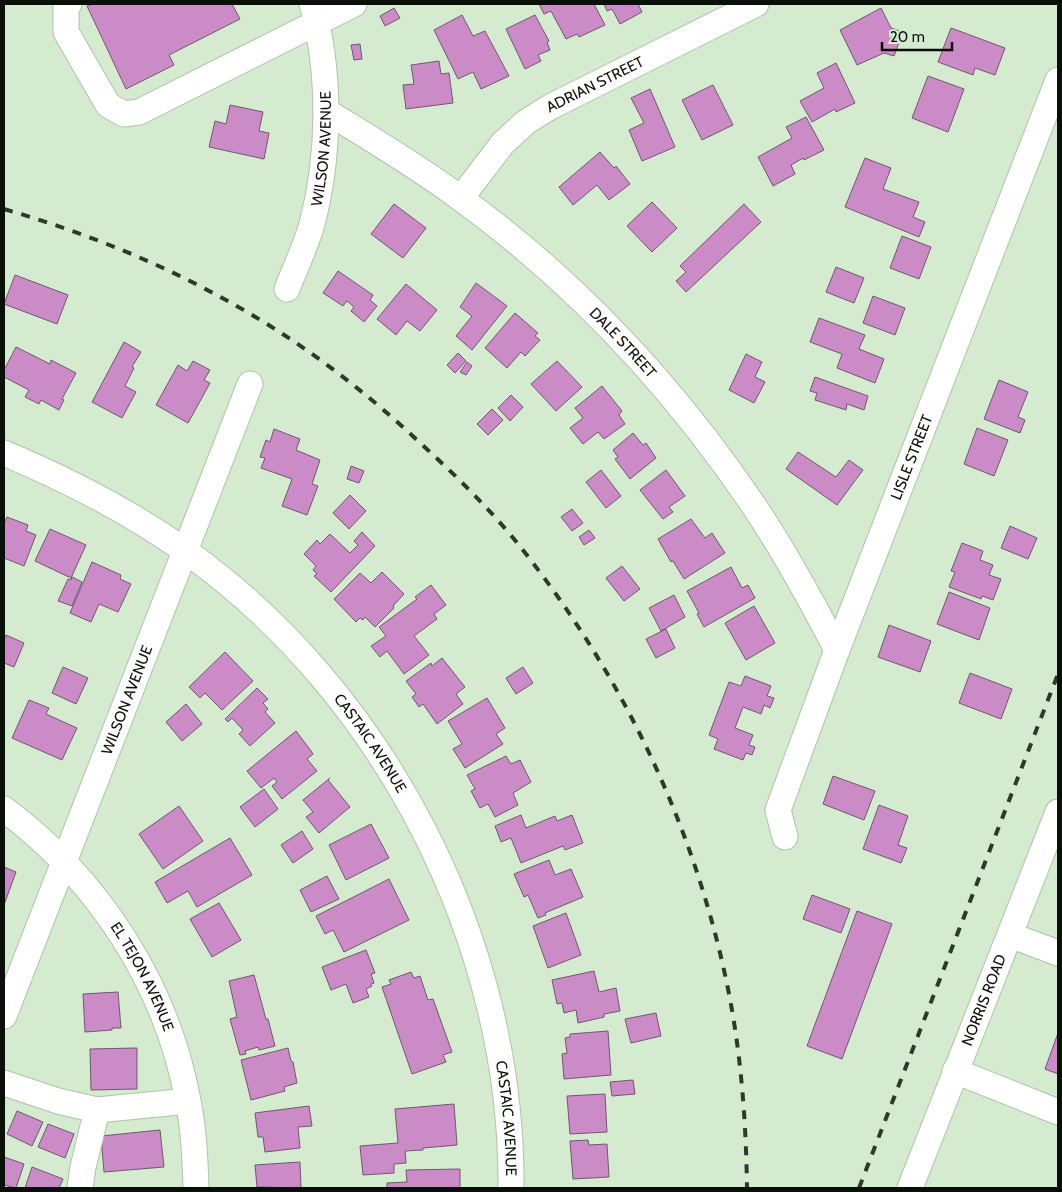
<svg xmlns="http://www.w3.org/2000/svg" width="1062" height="1192" font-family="Cabin,sans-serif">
<rect width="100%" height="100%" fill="#d5ebcf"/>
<g fill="#cb8bc7" stroke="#6f586d">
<path d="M 92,4 L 232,4 L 240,19 L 169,55 L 174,65 L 126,89 L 87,6 Z"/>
<path d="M 539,4 L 594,4 L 605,25 L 579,37 L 577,34 L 566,39 L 551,11 L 544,14 Z"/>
<path d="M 604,4 L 638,4 L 642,12 L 620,24 L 612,9 L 607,11 Z"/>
<path d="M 394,8 L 400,18 L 385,26 L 380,16 Z"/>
<path d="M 881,8 L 891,28 L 903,32 L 894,56 L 884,53 L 857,65 L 840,30 Z"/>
<path d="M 462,15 L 473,36 L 485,31 L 509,76 L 481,89 L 473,72 L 458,79 L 434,30 Z"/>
<path d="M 535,15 L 549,41 L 547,42 L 550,50 L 538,55 L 541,61 L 525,69 L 506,29 Z"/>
<path d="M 951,28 L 1005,48 L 995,75 L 975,68 L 973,75 L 938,62 Z"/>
<path d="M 360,44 L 362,59 L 354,60 L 351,45 Z"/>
<path d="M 439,61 L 441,74 L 449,73 L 453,103 L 406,109 L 403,85 L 414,84 L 411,65 Z"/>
<path d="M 836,63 L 855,103 L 836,112 L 835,109 L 812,122 L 800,101 L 824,88 L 817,73 Z"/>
<path d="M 928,76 L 964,89 L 948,132 L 912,118 Z"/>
<path d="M 713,85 L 733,125 L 702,140 L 682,100 Z"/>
<path d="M 650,89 L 675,147 L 642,161 L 629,130 L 644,123 L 631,98 Z"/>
<path d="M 230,105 L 263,112 L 259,131 L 269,133 L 264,159 L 209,147 L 215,121 L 226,124 Z"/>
<path d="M 806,117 L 824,150 L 804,160 L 803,158 L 791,165 L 795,174 L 773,186 L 758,157 L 792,138 L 786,127 Z"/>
<path d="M 600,152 L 614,168 L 616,166 L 630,184 L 609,200 L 597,185 L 573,205 L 559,187 Z"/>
<path d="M 865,158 L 891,168 L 883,189 L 919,202 L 913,217 L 925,222 L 919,237 L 845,207 Z"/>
<path d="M 652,202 L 677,228 L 652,252 L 627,226 Z"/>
<path d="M 394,204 L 426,228 L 403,258 L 371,234 Z"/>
<path d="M 744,204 L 761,222 L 686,292 L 676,281 L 686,272 L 680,266 Z"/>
<path d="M 902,236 L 931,247 L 919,279 L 890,268 Z"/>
<path d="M 836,267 L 864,278 L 854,303 L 826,292 Z"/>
<path d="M 338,271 L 373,295 L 370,300 L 377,306 L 364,322 L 351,311 L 354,307 L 347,301 L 343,306 L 323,293 Z"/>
<path d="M 15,275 L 68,295 L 57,324 L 4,304 Z"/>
<path d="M 476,283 L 507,306 L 472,350 L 456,336 L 472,316 L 460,307 Z"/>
<path d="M 406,284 L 437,310 L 420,331 L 407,321 L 396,335 L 377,319 Z"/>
<path d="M 873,296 L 905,308 L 895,335 L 863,323 Z"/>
<path d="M 515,313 L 538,333 L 535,336 L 540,340 L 525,356 L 521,352 L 507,368 L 485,348 Z"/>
<path d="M 819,318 L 865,335 L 859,349 L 884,359 L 875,383 L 837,368 L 842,354 L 810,342 Z"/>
<path d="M 124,342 L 141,352 L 132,367 L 134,368 L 125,386 L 136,392 L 122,418 L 92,402 Z"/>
<path d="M 16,347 L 50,364 L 51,360 L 76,373 L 62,399 L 64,400 L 59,410 L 41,400 L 39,404 L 25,397 L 29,390 L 4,377 L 4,370 Z"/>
<path d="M 458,353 L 466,361 L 455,373 L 447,365 Z"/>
<path d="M 746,354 L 762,362 L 755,377 L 765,382 L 754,403 L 729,390 Z"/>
<path d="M 193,361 L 210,370 L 204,380 L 210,383 L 188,423 L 156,405 L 178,365 L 187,371 Z"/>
<path d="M 557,361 L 582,387 L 556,411 L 531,384 Z"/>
<path d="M 467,362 L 472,366 L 466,375 L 460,372 Z"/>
<path d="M 815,377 L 868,396 L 864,410 L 847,404 L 846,410 L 815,400 L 817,393 L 810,391 Z"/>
<path d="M 999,380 L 1028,392 L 1018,417 L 1025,420 L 1020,433 L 984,419 Z"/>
<path d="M 602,386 L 622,411 L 619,415 L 625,424 L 604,439 L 598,432 L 583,444 L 570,428 L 583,418 L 575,408 Z"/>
<path d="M 511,395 L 523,407 L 510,421 L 498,408 Z"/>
<path d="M 492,409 L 503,420 L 488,435 L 477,424 Z"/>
<path d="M 977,428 L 1008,440 L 994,476 L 964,464 Z"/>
<path d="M 274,429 L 300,439 L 296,450 L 320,460 L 312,484 L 318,486 L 307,515 L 282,506 L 292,479 L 261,468 L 265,458 L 260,457 L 266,440 L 270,442 Z"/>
<path d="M 633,433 L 643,445 L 646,443 L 656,458 L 630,479 L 615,459 L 618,457 L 613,450 Z"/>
<path d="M 798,452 L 836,477 L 849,460 L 863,470 L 837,505 L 786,469 Z"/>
<path d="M 351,466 L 364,471 L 359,483 L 347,479 Z"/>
<path d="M 601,470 L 621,496 L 606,508 L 586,482 Z"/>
<path d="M 666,470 L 685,496 L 669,507 L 673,512 L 663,519 L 640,490 Z"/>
<path d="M 350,495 L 366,511 L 349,529 L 333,513 Z"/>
<path d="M 572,509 L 583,523 L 572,531 L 561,517 Z"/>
<path d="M 7,517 L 28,525 L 26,531 L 36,535 L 24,566 L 4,558 L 4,523 Z"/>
<path d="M 691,519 L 705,538 L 712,533 L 725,553 L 684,579 L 673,561 L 671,562 L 658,539 Z"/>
<path d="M 1010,526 L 1037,538 L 1028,559 L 1001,548 Z"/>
<path d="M 50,529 L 86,545 L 71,578 L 35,561 Z"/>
<path d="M 589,530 L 595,538 L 584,545 L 579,537 Z"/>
<path d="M 362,532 L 375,546 L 331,592 L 314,576 L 317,574 L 313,570 L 316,566 L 304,554 L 317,540 L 320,544 L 330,534 L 350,553 L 358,545 L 354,541 Z"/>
<path d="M 962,543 L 983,551 L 980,560 L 993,565 L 989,575 L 1001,579 L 993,600 L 982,596 L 981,599 L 949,587 L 955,572 L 951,571 Z"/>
<path d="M 92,562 L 121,575 L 120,579 L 131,584 L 118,612 L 99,604 L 91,622 L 70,613 Z"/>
<path d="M 622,566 L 640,589 L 624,601 L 606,578 Z"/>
<path d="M 731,567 L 742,588 L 748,585 L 755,598 L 704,627 L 697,614 L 699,613 L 687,591 Z"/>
<path d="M 382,572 L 404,594 L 393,606 L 394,608 L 375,627 L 365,617 L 363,620 L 360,618 L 356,622 L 334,599 L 360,573 L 371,583 Z"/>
<path d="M 72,577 L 82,582 L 72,606 L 58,601 L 68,579 L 71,580 Z"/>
<path d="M 431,585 L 446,605 L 434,614 L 437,619 L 414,636 L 429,655 L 404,674 L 387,651 L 380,657 L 371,646 L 386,636 L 379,627 L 417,599 L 415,597 Z"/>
<path d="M 949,592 L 990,608 L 979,640 L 937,624 Z"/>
<path d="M 674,595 L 685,617 L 661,631 L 649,608 Z"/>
<path d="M 754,606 L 775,643 L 746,660 L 725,623 Z"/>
<path d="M 889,625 L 931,641 L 920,672 L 878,657 Z"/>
<path d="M 666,629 L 675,648 L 656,658 L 646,639 Z"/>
<path d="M 6,635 L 24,643 L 14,667 L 4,663 L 4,640 Z"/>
<path d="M 225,652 L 253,681 L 222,710 L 205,693 L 200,698 L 189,687 Z"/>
<path d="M 442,658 L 465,687 L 456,694 L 463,704 L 437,724 L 423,704 L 419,707 L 412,697 L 416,694 L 406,681 L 431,663 L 432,666 Z"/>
<path d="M 63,667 L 88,678 L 76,704 L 52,693 Z"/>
<path d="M 523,667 L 533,683 L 516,694 L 506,678 Z"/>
<path d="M 970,673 L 1012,689 L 1001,719 L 959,703 Z"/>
<path d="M 745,676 L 771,686 L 767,696 L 774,698 L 770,708 L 764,705 L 761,714 L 743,707 L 735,728 L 753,735 L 749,745 L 755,747 L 752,755 L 746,753 L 743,760 L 714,749 L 718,739 L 709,735 L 729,682 L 741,686 Z"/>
<path d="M 257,688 L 268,699 L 263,703 L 268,709 L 265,712 L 275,723 L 250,746 L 239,734 L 243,730 L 232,718 L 228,722 L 225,719 Z"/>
<path d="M 487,698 L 505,728 L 496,734 L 503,744 L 465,768 L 453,749 L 462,744 L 448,721 Z"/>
<path d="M 29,700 L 49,708 L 46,714 L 77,728 L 62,760 L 12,738 Z"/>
<path d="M 186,704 L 202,724 L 182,741 L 166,722 Z"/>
<path d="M 296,731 L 311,751 L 313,754 L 307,759 L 317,771 L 282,799 L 272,786 L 277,782 L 274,778 L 261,788 L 247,771 Z"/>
<path d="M 506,756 L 511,764 L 520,760 L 531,782 L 513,793 L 518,805 L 495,817 L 488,804 L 480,808 L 471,791 L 475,789 L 467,775 Z"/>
<path d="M 833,776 L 875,791 L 864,820 L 823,804 Z"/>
<path d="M 330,778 L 328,780 L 350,807 L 319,833 L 306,817 L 313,812 L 303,800 Z"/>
<path d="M 264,789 L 278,809 L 255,827 L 240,807 Z"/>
<path d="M 879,805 L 908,816 L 898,845 L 907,848 L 901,863 L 863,849 Z"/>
<path d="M 179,806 L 203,841 L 163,869 L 139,834 Z"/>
<path d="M 521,815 L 526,828 L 555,816 L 557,821 L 572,815 L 583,843 L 565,850 L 563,846 L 521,863 L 511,838 L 501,842 L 495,826 Z"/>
<path d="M 371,824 L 389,858 L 346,880 L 329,845 Z"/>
<path d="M 302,831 L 313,849 L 293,863 L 281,845 Z"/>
<path d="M 230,838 L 252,875 L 197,907 L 188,891 L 167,903 L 155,882 Z"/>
<path d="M 549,860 L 555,875 L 571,869 L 583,897 L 545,913 L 546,915 L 538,918 L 528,895 L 524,897 L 514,874 Z"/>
<path d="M 4,867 L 16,872 L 4,905 Z"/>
<path d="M 327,876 L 339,899 L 311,912 L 300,890 Z"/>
<path d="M 389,879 L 409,920 L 344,952 L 333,930 L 325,934 L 316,916 Z"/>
<path d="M 812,895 L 850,909 L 841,933 L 803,919 Z"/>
<path d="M 219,903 L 241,940 L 212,957 L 190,919 Z"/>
<path d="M 857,911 L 892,924 L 842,1059 L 807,1046 Z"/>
<path d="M 566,913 L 581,955 L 548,968 L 533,926 Z"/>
<path d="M 366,950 L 375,973 L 371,974 L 374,983 L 371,984 L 372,986 L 366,989 L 369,997 L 353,1003 L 346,984 L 331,990 L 322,967 Z"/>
<path d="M 594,971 L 599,992 L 616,988 L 620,1011 L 604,1014 L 604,1017 L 578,1023 L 576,1010 L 564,1013 L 562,1003 L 557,1004 L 552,980 Z"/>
<path d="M 411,972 L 414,978 L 420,976 L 428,1000 L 433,999 L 452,1052 L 443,1055 L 446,1062 L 412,1074 L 382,987 L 391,984 L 389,980 Z"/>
<path d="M 254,975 L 266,1019 L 268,1019 L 275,1046 L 259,1050 L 258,1047 L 245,1051 L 246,1054 L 240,1055 L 230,1019 L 237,1017 L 229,981 Z"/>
<path d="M 118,992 L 121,1028 L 112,1028 L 112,1030 L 85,1032 L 83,994 Z"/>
<path d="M 656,1013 L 661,1036 L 631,1043 L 625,1019 Z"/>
<path d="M 608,1031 L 611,1075 L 564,1079 L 562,1054 L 567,1053 L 565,1038 L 570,1037 L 570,1034 Z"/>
<path d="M 1058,1033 L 1058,1074 L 1045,1069 Z"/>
<path d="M 137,1048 L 137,1089 L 91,1090 L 90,1049 Z"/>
<path d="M 288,1048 L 291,1061 L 293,1062 L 297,1083 L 284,1087 L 285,1091 L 251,1100 L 241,1060 Z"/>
<path d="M 633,1080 L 635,1094 L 612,1096 L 610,1082 Z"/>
<path d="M 605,1094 L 607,1132 L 570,1134 L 567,1096 Z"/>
<path d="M 454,1104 L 457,1145 L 423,1148 L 423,1150 L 405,1151 L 406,1163 L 394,1164 L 394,1173 L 363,1175 L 360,1146 L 398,1143 L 395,1109 Z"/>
<path d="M 309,1106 L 312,1126 L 298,1127 L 300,1148 L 265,1152 L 263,1137 L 258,1137 L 255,1113 Z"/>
<path d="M 17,1111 L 43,1122 L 32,1146 L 7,1134 Z"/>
<path d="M 48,1124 L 74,1134 L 65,1158 L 38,1147 Z"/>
<path d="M 160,1130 L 164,1167 L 104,1172 L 101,1136 Z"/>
<path d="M 588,1140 L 589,1145 L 607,1144 L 609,1177 L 573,1179 L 570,1141 Z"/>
<path d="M 4,1157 L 24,1164 L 16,1188 L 4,1185 Z"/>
<path d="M 300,1162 L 301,1188 L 257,1187 L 255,1165 Z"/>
<path d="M 32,1167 L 63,1179 L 59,1188 L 25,1188 Z"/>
<path d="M 460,1169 L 460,1188 L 387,1188 L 387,1183 L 407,1182 L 406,1170 Z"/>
</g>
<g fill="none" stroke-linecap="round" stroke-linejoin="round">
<defs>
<g id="minor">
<path d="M 69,4 L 66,5 L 66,32 L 108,105 L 124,114 L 139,112 L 354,4"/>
<path id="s1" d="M 326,111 C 371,139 417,166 460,198 C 576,282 676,390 756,509 C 786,554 812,602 837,650"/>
<path id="s2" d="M 461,198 L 503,143 L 526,122 L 550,107 L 756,4"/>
<path id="s3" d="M 287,289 C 295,268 306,246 312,224 C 330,155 331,73 312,4"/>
<path id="s4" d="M 4,453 C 68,480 127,510 184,550 C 385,692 513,942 511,1188"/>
<path id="s5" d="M 4,809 C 98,879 167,985 188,1101 C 194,1130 195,1159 196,1188"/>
<path id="s6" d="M 785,837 L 778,810 L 837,650 L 1058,80"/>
<path d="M 1010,935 L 1058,953"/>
<path id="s7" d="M 4,1016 L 250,384"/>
<path d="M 955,1071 L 1058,1112"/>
<path d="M 4,1083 L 58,1101 L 97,1110 L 188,1101"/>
<path d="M 80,1188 L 83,1167 L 97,1110"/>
<path id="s8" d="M 910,1188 L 1058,812"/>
</g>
</defs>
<use href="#minor" stroke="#aec4a8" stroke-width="27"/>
<use href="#minor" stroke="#fff" stroke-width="25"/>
<g stroke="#2e382b" stroke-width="4" stroke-dasharray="9 9" stroke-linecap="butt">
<path d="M 4,209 C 76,230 146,257 213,293 C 287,332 355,382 417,440 C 451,471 484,503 514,539 C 619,668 693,821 727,984 C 741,1051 746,1120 747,1188"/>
<path d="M 859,1188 L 1058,674"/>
</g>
</g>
<g text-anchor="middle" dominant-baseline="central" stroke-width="5" stroke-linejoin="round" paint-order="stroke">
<g font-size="15" fill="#091007" stroke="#d5ebcf">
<text stroke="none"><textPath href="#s2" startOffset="179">ADRIAN STREET</textPath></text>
<text stroke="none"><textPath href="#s3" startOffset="146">WILSON AVENUE</textPath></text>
<text stroke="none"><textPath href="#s1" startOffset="378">DALE STREET</textPath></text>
<text stroke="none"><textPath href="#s6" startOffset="405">LISLE STREET</textPath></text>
<text stroke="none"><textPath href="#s7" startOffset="339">WILSON AVENUE</textPath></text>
<text stroke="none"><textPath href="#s4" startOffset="475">CASTAIC AVENUE</textPath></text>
<text stroke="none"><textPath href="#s5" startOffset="220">EL TEJON AVENUE</textPath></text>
<text stroke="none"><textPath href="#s8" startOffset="202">NORRIS ROAD</textPath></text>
<text stroke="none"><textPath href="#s4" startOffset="879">CASTAIC AVENUE</textPath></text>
</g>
</g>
<rect width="1062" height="1192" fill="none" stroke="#091007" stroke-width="10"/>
<path d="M882 42v8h70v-8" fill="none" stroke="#091007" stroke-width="2.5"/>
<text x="890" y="42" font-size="15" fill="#091007" stroke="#d5ebcf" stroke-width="4" paint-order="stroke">20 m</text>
</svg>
